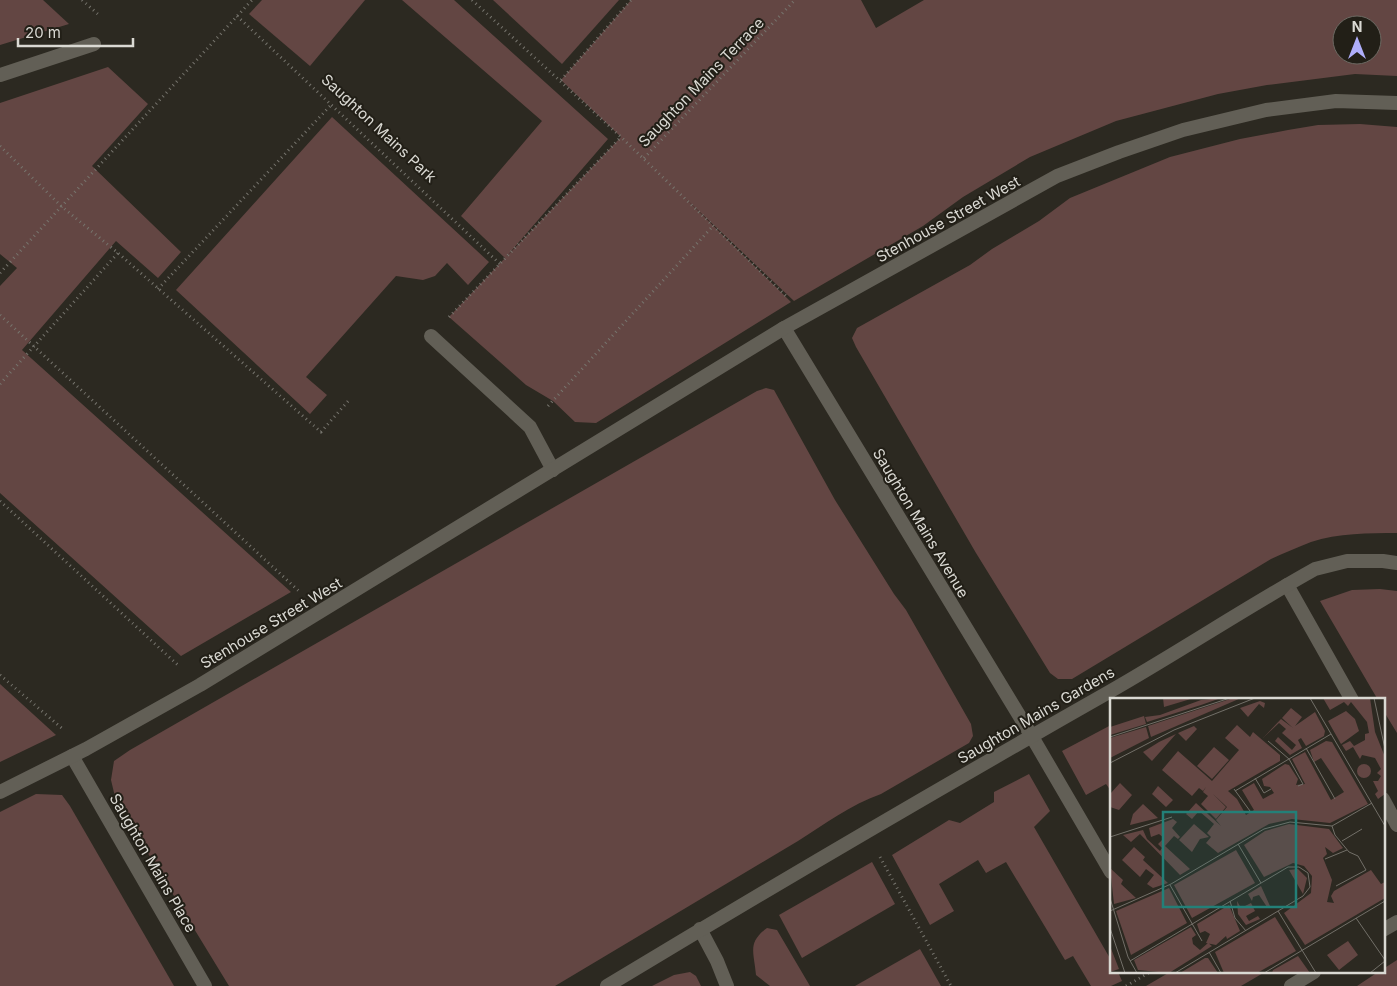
<svg xmlns="http://www.w3.org/2000/svg" width="1397" height="986" font-family="Inter,sans-serif">
<rect width="100%" height="100%" fill="#2c2921"/>
<g fill="#634643" fill-rule="evenodd">
<path d="M 0,0 L 43,0 L 69,24 L 0,45 Z"/>
<path d="M 262,0 L 365,0 L 310,66 L 249,14 Z"/>
<path d="M 402,0 L 454,0 L 608,139 L 507,256 L 621,137 L 561,80 L 631,0 L 861,0 L 876,28 L 924,0 L 1397,0 L 1397,76 L 1355,74 L 1267,85 L 1218,94 L 1116,121 L 1030,157 L 963,197 L 923,226 L 794,301 L 684,197 L 791,302 L 596,423 L 575,422 L 553,401 L 526,385 L 449,317 L 505,258 L 461,216 L 542,121 ZM 1342,25 L 1372,25 L 1372,55 L 1342,55 Z"/>
<path d="M 493,0 L 619,0 L 562,64 Z"/>
<path d="M 108,67 L 148,104 L 92,166 L 181,252 L 158,278 L 116,241 L 22,350 L 291,592 L 181,656 L 0,493 L 0,286 L 17,268 L 0,254 L 0,103 Z"/>
<path d="M 332,117 L 489,262 L 468,285 L 447,263 L 435,276 L 423,280 L 396,276 L 306,377 L 327,395 L 310,414 L 176,290 Z"/>
<path d="M 1360,124 L 1397,127 L 1397,533 C 1369,533 1338,533 1311,542 C 1298,547 1284,553 1271,559 L 1072,679 L 1058,679 L 1050,673 L 976,553 L 856,347 L 852,338 L 857,328 L 970,265 L 992,249 L 1039,221 L 1070,198 L 1170,157 L 1240,139 L 1288,130 L 1318,125 Z"/>
<path d="M 766,388 L 774,390 L 835,500 L 894,594 L 906,610 L 971,724 L 973,736 L 969,743 L 881,794 C 850,805 825,824 798,841 L 555,986 L 229,986 L 116,801 L 111,780 L 114,761 L 130,750 L 757,391 Z"/>
<path d="M 1380,589 L 1397,591 L 1397,733 L 1383,710 L 1383,700 L 1378,700 L 1320,601 L 1352,590 Z"/>
<path d="M 0,684 L 56,735 L 0,762 Z"/>
<path d="M 1111,725 L 1111,791 L 1106,784 L 1086,795 L 1062,751 Z"/>
<path d="M 1029,774 L 1050,811 L 1034,827 L 1111,960 L 1111,972 L 1118,972 L 1122,981 L 1111,986 L 1091,986 L 1073,956 L 1065,960 L 1006,862 L 986,873 L 978,860 L 939,884 L 954,911 L 930,925 L 892,855 L 949,820 L 960,823 L 994,802 L 994,792 Z"/>
<path d="M 36,794 L 62,795 L 70,806 L 174,986 L 0,986 L 0,812 Z"/>
<path d="M 872,862 L 895,904 L 802,958 L 779,915 Z"/>
<path d="M 767,928 L 777,930 L 810,986 L 770,986 L 756,975 C 754,952 747,943 767,928 Z"/>
<path d="M 920,949 L 941,986 L 855,986 Z"/>
<path d="M 1397,960 L 1397,986 L 1357,986 L 1378,972 L 1383,972 L 1383,969 Z"/>
<path d="M 690,972 L 696,976 L 701,986 L 652,986 L 674,975 Z"/>
<path d="M 1170,972 L 1265,972 L 1241,986 L 1146,986 Z"/>
</g>
<g fill="none" stroke-linecap="round" stroke-linejoin="round">
<g stroke="#77756e" stroke-width="3" stroke-dasharray="1 4" stroke-linecap="butt">
<path d="M 82,0 L 100,16"/>
<path d="M 472,0 L 621,137 L 786,296"/>
<path d="M 237,16 L 500,264"/>
<path d="M 561,80 L 631,0"/>
<path d="M 0,146 L 61,206 L 118,253 L 321,432 L 350,399"/>
<path d="M 644,158 L 795,0"/>
<path d="M 0,273 L 252,0"/>
<path d="M 158,289 L 331,105"/>
<path d="M 0,315 L 301,593"/>
<path d="M 449,317 L 621,137"/>
<path d="M 0,384 L 118,253"/>
<path d="M 548,406 L 713,226"/>
<path d="M 0,501 L 180,667"/>
<path d="M 0,675 L 64,730"/>
<path d="M 880,857 L 951,986"/>
<path d="M 1126,986 L 1150,972"/>
</g>
<g stroke="#625f56" stroke-width="14">
<path d="M 431,336 L 530,427 L 553,470"/>
<path d="M 1287,585 L 1352,700"/>
<path d="M 1031,735 L 1111,872"/>
<path d="M 1383,799 L 1397,825"/>
</g>
<g stroke="#625f56" stroke-width="14">
<path d="M 0,75 L 94,44"/>
<path d="M 784,328 L 1031,735"/>
<path d="M 72,756 L 205,986"/>
<path d="M 0,792 L 86,749 L 200,685 L 784,328 L 1057,176 L 1119,152 L 1183,130 L 1266,110 L 1336,101 L 1397,103"/>
<path d="M 700,929 L 717,961 L 727,986"/>
<path d="M 1383,930 L 1397,922"/>
<path d="M 607,986 C 773,886 940,788 1109,692 C 1179,652 1245,608 1315,569 L 1347,561 L 1383,561 L 1397,563"/>
<path d="M 1291,986 L 1314,972"/>
</g>
</g>
<g text-anchor="middle" dominant-baseline="central" stroke-width="4" stroke-linejoin="round" paint-order="stroke">
<g font-size="15" fill="#dad9d3" stroke="#221f17">
<text transform="translate(701 82) rotate(-46)">Saughton Mains Terrace</text>
<text transform="translate(379 128) rotate(43)">Saughton Mains Park</text>
<text transform="translate(948 219) rotate(-29)">Stenhouse Street West</text>
<text transform="translate(921 523) rotate(59)">Saughton Mains Avenue</text>
<text transform="translate(271 623) rotate(-31)">Stenhouse Street West</text>
<text transform="translate(1036 715) rotate(-30)">Saughton Mains Gardens</text>
<text transform="translate(153 863) rotate(60)">Saughton Mains Place</text>
</g>
</g>
<g transform="translate(1110 698)">
<rect width="275" height="275" fill="#2c2921"/>
<path d="M 53,0 L 84,0 L 54,9 ZM 111,0 L 91,7 L 37,24 L 35,19 L 50,17 L 91,2 ZM 123,0 L 131,0 L 41,39 L 38,28 ZM 213,0 L 260,0 L 265,34 L 275,59 L 275,96 L 268,101 L 265,96 L 268,93 L 263,83 L 268,83 L 271,78 L 267,75 L 271,71 L 265,60 L 252,57 L 250,61 L 243,49 L 236,53 L 232,47 L 240,43 L 244,48 L 255,42 L 255,36 L 259,35 L 257,24 L 241,4 L 238,8 L 234,4 L 220,12 ZM 150,3 L 155,5 L 154,10 L 149,6 L 138,19 L 130,10 ZM 181,10 L 192,19 L 185,28 L 205,14 L 215,33 L 214,38 L 196,48 L 191,40 L 188,42 L 192,50 L 180,57 L 165,43 L 168,39 L 182,52 L 186,47 L 172,35 L 176,31 L 169,25 L 153,40 L 171,21 L 183,30 L 172,20 ZM 236,13 L 245,21 L 249,33 L 231,46 L 218,23 ZM 34,18 L 36,26 L 0,37 L 0,29 ZM 127,27 L 140,39 L 143,34 L 170,57 L 170,63 L 118,93 L 127,101 L 136,117 L 144,112 L 132,92 L 144,85 L 153,101 L 164,95 L 160,89 L 154,88 L 152,81 L 175,66 L 179,67 L 188,81 L 186,87 L 195,86 L 182,61 L 195,54 L 221,102 L 234,94 L 211,60 L 204,64 L 200,52 L 216,43 L 222,44 L 258,106 L 220,125 L 182,121 L 159,126 L 108,155 L 96,145 L 101,139 L 97,135 L 104,126 L 89,113 L 82,121 L 76,116 L 86,105 L 111,128 L 106,122 L 117,109 L 103,96 L 116,109 L 106,121 L 91,106 L 98,98 L 93,94 L 96,89 L 93,93 L 89,90 L 82,98 L 52,72 L 68,53 L 102,83 L 129,52 L 115,40 ZM 84,28 L 87,31 L 76,43 L 68,35 ZM 36,29 L 39,40 L 0,60 L 0,40 ZM 66,36 L 42,63 L 33,54 L 49,44 ZM 104,49 L 119,62 L 102,81 L 87,68 ZM247 73a7 7 0 1 1 14 0a7 7 0 1 1-14 0ZM 10,85 L 22,97 L 9,112 L 0,109 L 0,96 ZM 48,88 L 63,102 L 56,109 L 42,96 ZM 33,106 L 48,120 L 20,127 L 23,116 ZM 63,121 L 67,124 L 62,130 L 70,139 L 68,141 L 64,138 L 55,148 L 80,171 L 70,177 L 30,136 L 21,144 L 13,137 L 33,132 L 37,141 L 50,153 L 52,150 L 48,146 L 54,140 L 49,136 L 41,139 L 39,130 ZM 84,126 L 99,139 L 90,141 L 82,154 L 69,142 ZM 179,126 L 219,131 L 233,150 L 223,155 L 215,149 L 217,156 L 213,160 L 222,182 L 217,204 L 224,205 L 221,198 L 224,193 L 261,172 L 271,186 L 275,184 L 275,200 L 195,247 L 174,215 L 201,195 L 202,178 L 194,168 L 183,165 L 154,179 L 134,147 L 155,133 ZM 24,149 L 35,159 L 33,162 L 58,185 L 43,190 L 37,186 L 44,177 L 36,171 L 30,179 L 12,162 ZM 126,152 L 145,185 L 82,220 L 64,187 ZM 0,170 L 13,182 L 11,186 L 26,200 L 4,206 ZM 188,171 L 197,180 L 193,196 L 179,172 ZM 151,188 L 160,208 L 157,209 L 149,197 L 143,199 L 142,203 L 138,196 ZM 59,190 L 77,225 L 21,257 L 6,213 ZM 127,203 L 131,210 L 141,205 L 145,213 L 136,218 L 139,223 L 148,218 L 150,221 L 136,227 L 128,216 ZM 119,207 L 130,233 L 117,241 L 116,238 L 106,247 L 96,245 L 100,236 L 95,233 L 90,235 L 87,226 ZM 165,219 L 186,253 L 147,275 L 114,275 L 105,254 ZM 81,229 L 86,237 L 82,240 L 83,246 L 90,252 L 98,245 L 102,248 L 59,275 L 28,272 L 24,262 ZM 238,243 L 248,257 L 229,272 L 217,257 ZM 0,248 L 9,271 L 0,274 ZM 188,258 L 200,275 L 162,275 L 163,272 ZM 98,260 L 108,275 L 70,275 L 95,260 Z" fill="#634643"/>
<path fill="none" stroke="#726f68" stroke-width="1" d="M 200,0 L 275,128M 264,0 L 275,51M 0,39 L 120,0M 158,43 L 179,61 L 193,86 L 188,88M 196,50 L 225,101M 0,65 L 64,32 L 145,0M 145,80 L 154,95 L 161,91M 124,91 L 140,113M 125,93 L 221,36M 222,128 L 225,137 L 239,154 L 248,158 L 256,172 L 226,188M 0,139 L 62,119M 232,143 L 252,131M 128,146 L 151,185M 215,161 L 237,152M 60,187 L 92,243M 0,200 L 18,259 L 27,275M 120,203 L 125,220 L 136,233M 0,213 L 61,186 L 154,131 L 180,124 L 222,128 L 262,105M 168,213 L 206,275M 246,220 L 275,262M 0,230 L 15,275M 99,254 L 111,275M 20,263 L 178,169 L 189,169 L 198,175 L 200,189 L 193,198 L 65,275M 154,275 L 275,203M 260,275 L 275,263"/>
<path fill="#238078" fill-opacity="0.15" stroke="#238078" stroke-width="2.5" d="M 53,114 L 186,114 L 186,209 L 53,209 Z"/>
<rect width="275" height="275" fill="none" stroke="#dad9d3" stroke-width="2.5"/>
</g>
<g transform="translate(1357 40)"><circle r="24" fill="#221f17" stroke="#6c6962"/>
<path d="M0-4L9 19L0 12L-9 19Z" fill="#afaefa"/>
<text y="-8" font-size="14" font-weight="bold" text-anchor="middle" fill="#dad9d3">N</text>
</g>
<path d="M18 38v8h115v-8" fill="none" stroke="#dad9d3" stroke-width="2.5"/>
<text x="25" y="38" font-size="15" fill="#dad9d3" stroke="#221f17" stroke-width="4" paint-order="stroke">20 m</text>
</svg>
